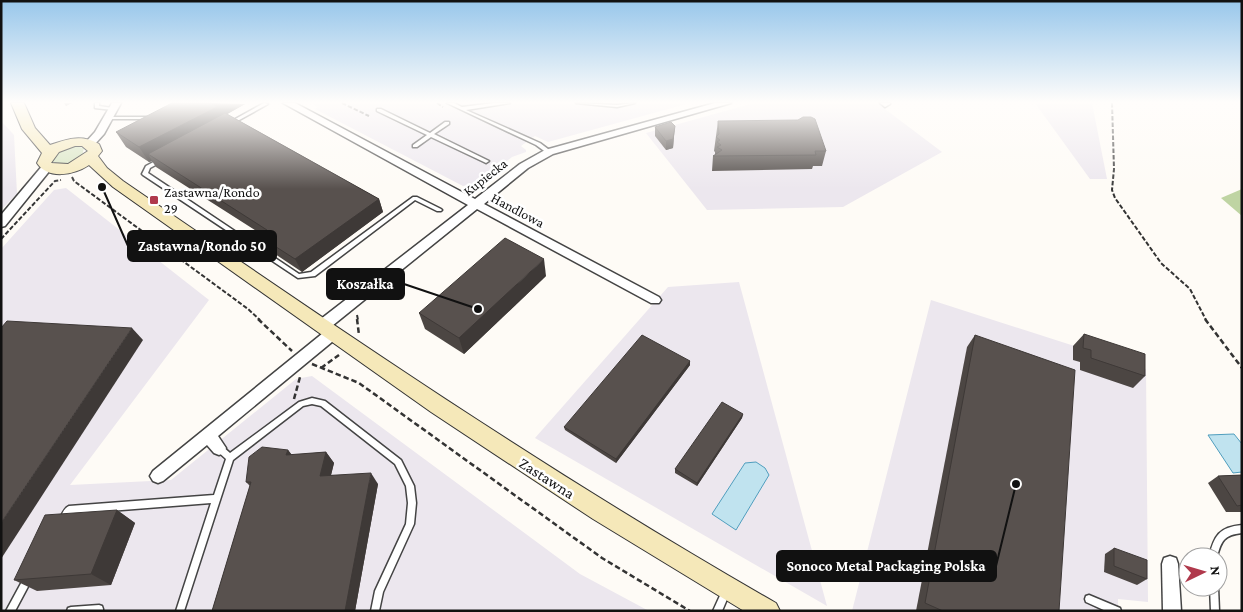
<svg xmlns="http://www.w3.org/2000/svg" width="1243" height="612" font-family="'Crimson Pro',serif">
<rect width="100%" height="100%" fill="#fefbf6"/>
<g fill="#ece7ee">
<path d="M 311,103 L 690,103 L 548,142 L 535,136 L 521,146 L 526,150 L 526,152 L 512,157 L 479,183 L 463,186 L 315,109 L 318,107 Z"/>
<path d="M 754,103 L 877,103 L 942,152 L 843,207 L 707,210 L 646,133 Z"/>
<path d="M 1035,103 L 1092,103 L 1107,179 L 1090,179 Z"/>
<path d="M 1,121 L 14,135 L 17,194 L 1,210 Z"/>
<path d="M 66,188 L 209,300 L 70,485 L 171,480 L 296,379 L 312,376 L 580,574 L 649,611 L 1,611 L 1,249 L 54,190 Z"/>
<path d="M 739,282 L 827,606 L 535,438 L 668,287 Z"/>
<path d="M 931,300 L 1146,369 L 1148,602 L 1118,599 L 1118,611 L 852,611 Z"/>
</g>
<path fill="#d8e5c2" d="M 74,146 L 84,148 L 82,156 L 67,164 L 53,162 L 52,160 L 60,150 Z"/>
<path fill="#bfd4a3" d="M 1242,189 L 1242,216 L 1221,198 Z"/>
<g fill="#c0e3ef" stroke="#509ebe">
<path d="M 1234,434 L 1242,444 L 1242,472 L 1233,473 L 1208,435 Z"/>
<path d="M 756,462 L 765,468 L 769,475 L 736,530 L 712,514 L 745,463 Z"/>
</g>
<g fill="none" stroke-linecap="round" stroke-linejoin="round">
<defs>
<g id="service">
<path d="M 95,103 L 99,103 L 99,106 L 113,108 L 115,109 L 113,110 L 95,108 Z"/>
<path d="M 264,103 L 268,104 L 232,124 L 228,124 L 228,123 Z"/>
<path d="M 447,103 L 454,103 L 462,107 L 494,103 L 510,103 L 466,110 L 540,143 L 552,152 L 551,153 L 547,153 L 536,145 Z"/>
<path d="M 576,103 L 617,105 L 635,103 L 617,107 Z"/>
<path d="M 377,109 L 381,109 L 430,133 L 445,122 L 449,122 L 449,124 L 434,134 L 489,161 L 486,163 L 484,162 L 431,137 L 417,147 L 413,147 L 413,145 L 427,135 L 377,111 Z"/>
<path d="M 107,117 L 153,117 L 155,118 L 153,119 L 107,119 Z"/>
<path d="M 161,158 L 163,159 L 163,161 L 150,168 L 148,173 L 299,274 L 311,272 L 413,197 L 417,197 L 441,209 L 442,210 L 441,211 L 437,211 L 415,200 L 315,276 L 298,278 L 143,175 L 142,174 L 146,166 Z"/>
<path d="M 312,398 L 325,401 L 401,460 L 414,486 L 416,503 L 414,524 L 383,592 L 379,611 L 371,611 L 375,591 L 406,524 L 408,503 L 406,486 L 395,464 L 321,406 L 312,404 L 303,406 L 233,460 L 184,611 L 176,611 L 211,503 L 71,514 L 67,522 L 64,523 L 61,522 L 60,519 C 62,514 64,508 69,506 L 214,495 L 226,459 L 216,450 L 215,448 L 216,446 L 219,445 L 222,446 L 230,453 L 299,402 Z"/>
<path d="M 1242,525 L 1242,533 C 1224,535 1221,541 1217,557 L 1209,557 C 1214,536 1219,527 1242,525 Z"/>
<path d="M 28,575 L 31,576 L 32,579 L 15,611 L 6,611 L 25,576 Z"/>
<path d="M 1210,587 L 1218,587 L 1219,611 L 1211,611 Z"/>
<path d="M 726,588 L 729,589 L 730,592 L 722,611 L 713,611 L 723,589 Z"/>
<path d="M 1089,595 L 1120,608 L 1121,611 L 1106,611 L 1086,602 L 1085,599 L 1086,596 Z"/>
<path d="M 99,605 L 102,606 L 103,609 L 103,611 L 67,611 L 68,608 L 71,607 Z"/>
</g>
<g id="minor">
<path d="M 112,103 L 121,103 L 104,134 L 94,145 L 86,145 L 85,143 L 95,132 Z"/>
<path d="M 283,103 L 295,103 L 475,199 L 520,164 L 545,150 L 715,103 L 731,103 L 553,154 L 528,168 L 484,204 L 659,297 L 661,300 L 659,303 L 651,303 L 477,209 L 327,330 L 317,330 L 316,326 L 317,322 L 468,205 Z"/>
<path d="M 880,103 L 890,103 L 890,104 L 885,107 Z"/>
<path d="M 47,164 L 52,167 L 51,169 L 5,226 L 1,227 L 1,215 L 43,165 Z"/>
<path d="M 333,328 L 338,329 L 339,333 L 338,337 L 218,436 L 226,448 L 224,453 L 219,455 L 214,453 L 207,445 L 163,481 L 158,483 L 153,481 L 150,476 L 153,471 L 328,329 Z"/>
<path d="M 1170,556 L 1176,558 L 1178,564 L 1181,611 L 1163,611 L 1162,564 L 1164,558 Z"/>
</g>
<path id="secondary" d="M 11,103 L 24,103 L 35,128 L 50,145 C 68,139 81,134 99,144 L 102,151 L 98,156 L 107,168 L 123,181 C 337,328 550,474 776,603 L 780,611 L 744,611 L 593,519 L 431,412 L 113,187 L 89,165 C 74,175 48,180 37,163 L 42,153 L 22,129 ZM 75,146 L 82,146 L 88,151 L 68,164 L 51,163 L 59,152 Z"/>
</defs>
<use href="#service" stroke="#444" stroke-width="3"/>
<use href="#minor" stroke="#444" stroke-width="3"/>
<use href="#secondary" stroke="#333" stroke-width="2"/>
<g stroke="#333" stroke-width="2" stroke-dasharray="4.5 2" stroke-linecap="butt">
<path d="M 342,103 L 369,116"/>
<path d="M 437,103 L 443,107"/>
<path d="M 1112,103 L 1114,169 L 1112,190 L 1115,198 L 1161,263 L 1190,289 L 1206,320"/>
<path d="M 72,177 L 74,181 L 248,309 L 260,320"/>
<path d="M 1,239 L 55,181 L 61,180"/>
<path d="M 357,315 L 358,320"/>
</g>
<g stroke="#333" stroke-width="2.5" stroke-dasharray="5.5 3" stroke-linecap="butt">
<path d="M 258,319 L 292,351"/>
<path d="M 357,319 L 359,335"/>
<path d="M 1205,319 L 1242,368"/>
<path d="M 312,364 L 359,383 L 602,558 L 690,611"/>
<path d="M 321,368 L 339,355"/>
<path d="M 294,399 L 300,377"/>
</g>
<use href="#service" fill="#fff" fill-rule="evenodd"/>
<use href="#minor" fill="#fff" fill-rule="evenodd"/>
<use href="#secondary" fill="#f5e8b9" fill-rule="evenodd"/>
</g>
<g fill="#4c4643">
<path d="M 245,104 L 227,114 L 379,199 L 383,212 L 302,272 L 266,248 L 259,236 L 261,234 L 156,167 L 152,161 L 149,162 L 126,147 L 116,132 Z"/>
<path d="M 718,121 L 826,151 L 822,166 L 813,166 L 812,169 L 712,171 L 713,156 L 715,155 L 715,152 L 714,151 Z"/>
<path d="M 655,127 L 674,135 L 673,148 L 666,150 L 655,136 Z"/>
<path d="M 546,276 L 464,354 L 425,329 L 419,313 Z"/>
<path d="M 1084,334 L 1145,376 L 1133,388 L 1080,370 L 1080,362 L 1073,360 L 1073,346 Z"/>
<path d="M 975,335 L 1059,611 L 916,611 L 967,347 Z"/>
<path d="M 690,361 L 690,365 L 616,463 L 565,430 L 564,427 Z"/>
<path d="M 743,414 L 742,418 L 697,486 L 675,473 L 675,469 Z"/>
<path d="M 288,450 L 292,455 L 326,452 L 334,463 L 331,475 L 378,484 L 355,611 L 212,611 L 250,486 L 246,482 Z"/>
<path d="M 1242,475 L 1242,512 L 1226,512 L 1208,483 L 1218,476 Z"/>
<path d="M 117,510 L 135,523 L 111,585 L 37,591 L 14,580 Z"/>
<path d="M 1114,548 L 1147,579 L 1137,585 L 1104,572 L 1105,554 Z"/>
</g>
<g fill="#3e3937">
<path d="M 64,103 L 72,103 L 66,106 Z"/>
<path d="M 211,103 L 245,104 L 222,117 L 148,154 L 152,161 L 149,162 L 139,147 Z"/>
<path d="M 675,126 L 673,148 L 666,150 L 666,141 Z"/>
<path d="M 379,199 L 383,212 L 302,272 L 295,259 Z"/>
<path d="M 544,259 L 546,276 L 464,354 L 459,338 Z"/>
<path d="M 132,328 L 143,340 L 1,559 L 1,523 Z"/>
<path d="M 690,361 L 690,365 L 616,463 L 616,459 Z"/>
<path d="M 743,414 L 742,418 L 697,486 L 697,483 Z"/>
<path d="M 288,450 L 296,461 L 286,455 Z"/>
<path d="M 326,452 L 334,463 L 328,487 L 320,476 Z"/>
<path d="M 371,473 L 378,484 L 355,611 L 345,611 Z"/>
<path d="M 117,510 L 135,523 L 111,585 L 91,574 Z"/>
</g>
<g fill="#58514e" stroke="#3e3937">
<path d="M 172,103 L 211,103 L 217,107 L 139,147 L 116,132 Z"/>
<path d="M 225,113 L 379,199 L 295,259 L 259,236 L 267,230 L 148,154 Z"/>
<path d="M 803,117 L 811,117 L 815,119 L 826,151 L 815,151 L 816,155 L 713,156 L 722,150 L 717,147 L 721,145 L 717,142 L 720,140 L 716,137 L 719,134 L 718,121 L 798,120 Z"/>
<path d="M 671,122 L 675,126 L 673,139 L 666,141 L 655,127 Z"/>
<path d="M 505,238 L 544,259 L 459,338 L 419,313 Z"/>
<path d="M 7,321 L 132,328 L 1,523 L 1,328 Z"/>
<path d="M 1084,334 L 1145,354 L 1145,376 L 1091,358 L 1091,350 L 1083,348 Z"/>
<path d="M 642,335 L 690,361 L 616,459 L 564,427 Z"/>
<path d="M 975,335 L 1075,370 L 1059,611 L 943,611 L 925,603 Z"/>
<path d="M 722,402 L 743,414 L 697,483 L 675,469 Z"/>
<path d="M 262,447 L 288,450 L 286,455 L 326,452 L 320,476 L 371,473 L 345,611 L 212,611 L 251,482 L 246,482 L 249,457 Z"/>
<path d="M 1242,475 L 1242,505 L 1237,506 L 1218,476 Z"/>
<path d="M 117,510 L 91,574 L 14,580 L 45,515 Z"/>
<path d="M 1114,548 L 1147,560 L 1147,579 L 1114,566 Z"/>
</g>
<linearGradient id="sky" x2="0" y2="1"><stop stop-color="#98c7eb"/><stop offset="0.54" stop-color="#fffdfb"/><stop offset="1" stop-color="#fffdfb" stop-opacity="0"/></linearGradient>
<rect width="1243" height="189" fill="url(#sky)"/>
<rect fill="#b0394c" stroke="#fff" stroke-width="2" x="149" y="195" width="10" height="10" rx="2.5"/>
<g text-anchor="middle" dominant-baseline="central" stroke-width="5" stroke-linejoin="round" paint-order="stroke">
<g font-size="14" fill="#111" stroke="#fff">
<text transform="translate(485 177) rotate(-38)">Kupiecka</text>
<text transform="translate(518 210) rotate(28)">Handlowa</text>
</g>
<g font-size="14" fill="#111" stroke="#fff" text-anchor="start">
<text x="164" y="192">Zastawna/Rondo<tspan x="164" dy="16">29</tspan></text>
</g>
<g font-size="16" fill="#111" stroke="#fff">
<text transform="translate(547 478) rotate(33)">Zastawna</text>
</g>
</g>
<path fill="none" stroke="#111" stroke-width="2" d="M102 187L128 246M478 309L404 284M1016 484L996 566"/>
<g fill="#111" stroke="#fff" stroke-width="2">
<circle cx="102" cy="187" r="5"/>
<circle cx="478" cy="309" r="5"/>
<circle cx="1016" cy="484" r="5"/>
</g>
<g fill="#111" stroke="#111" stroke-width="2">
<rect x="128" y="231" width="148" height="30" rx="5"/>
<rect x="327" y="269" width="77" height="30" rx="5"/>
<rect x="777" y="551" width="219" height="30" rx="5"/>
</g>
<g font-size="15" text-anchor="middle" font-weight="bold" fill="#fff">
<text x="202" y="251">Zastawna/Rondo 50</text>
<text x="365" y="289">Koszałka</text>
<text x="886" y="571">Sonoco Metal Packaging Polska</text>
</g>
<rect width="1243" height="612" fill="none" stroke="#111111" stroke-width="5"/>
<g transform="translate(1203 572) rotate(85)"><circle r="24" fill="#ffffff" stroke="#a0a0a0"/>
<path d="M0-4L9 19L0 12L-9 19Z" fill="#b0394c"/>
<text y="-8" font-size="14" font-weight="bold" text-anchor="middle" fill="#111111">N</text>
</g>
</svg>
